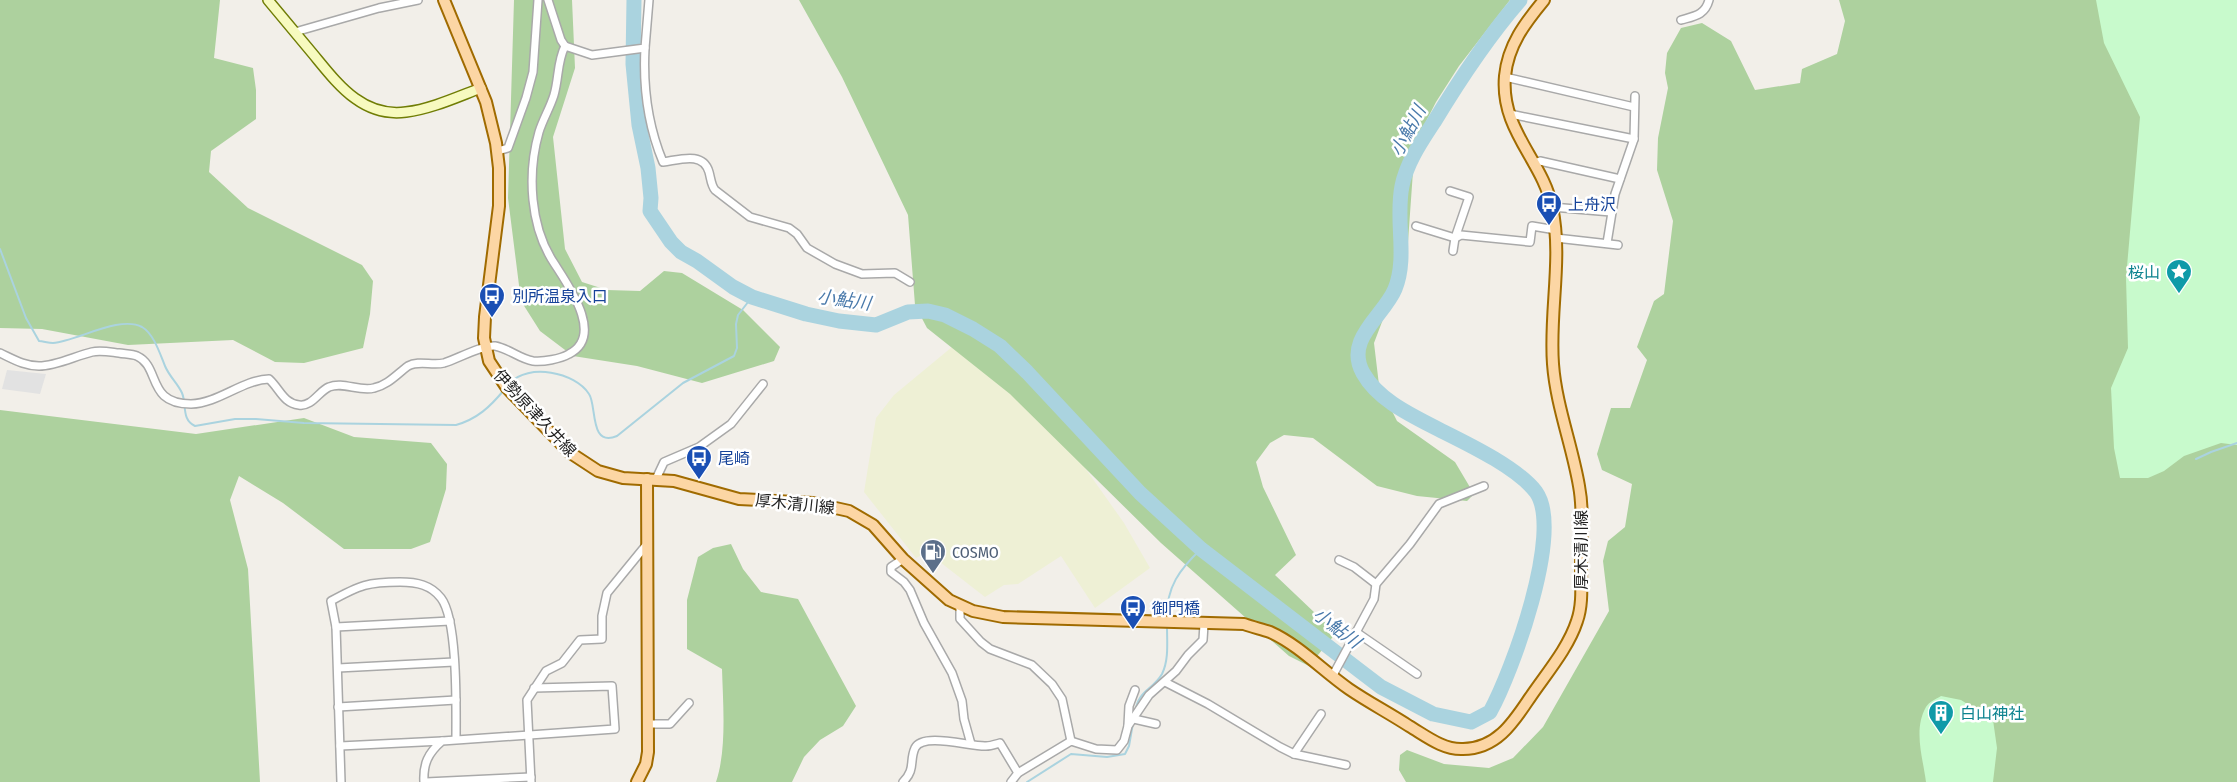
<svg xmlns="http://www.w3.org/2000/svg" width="2237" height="782" font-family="'Fira Sans Condensed','Noto Sans JP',sans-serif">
<rect width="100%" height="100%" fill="#f2efe9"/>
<path fill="#eef0d5" d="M 958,342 L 1044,410 L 1124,523 L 1150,568 L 1095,608 L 1061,556 L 1018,584 L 1004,585 L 985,597 L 927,552 L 916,558 L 864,492 L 876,418 L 894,395 Z"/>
<g fill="#add19e">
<path d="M 0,0 L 220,0 L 214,58 L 253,68 L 256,90 L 256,119 L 211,151 L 209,172 L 248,208 L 362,265 L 373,281 L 370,314 L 363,348 L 304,363 L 275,362 L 233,340 L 128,345 L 42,329 L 0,328 Z"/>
<path d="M 514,0 L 572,0 L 575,68 L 553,137 L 565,249 L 582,282 L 607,290 L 640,291 L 664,271 L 682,273 L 743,310 L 780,347 L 774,361 L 702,383 L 637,366 L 573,356 L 540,331 L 521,301 L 508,198 Z"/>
<path d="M 799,0 L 1510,0 L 1459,66 L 1436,102 L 1415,143 L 1407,256 L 1374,343 L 1379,385 L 1397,421 L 1455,462 L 1474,494 L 1467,501 L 1417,496 L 1377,486 L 1313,438 L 1284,435 L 1270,443 L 1256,462 L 1263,487 L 1296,555 L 1275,575 L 1336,633 L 1309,666 L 1289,656 L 1161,543 L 1010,394 L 927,328 L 915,305 L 908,215 L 842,77 Z"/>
<path d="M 1839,0 L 2237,0 L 2237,782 L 1406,782 L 1399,770 L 1400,755 L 1407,750 L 1444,764 L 1489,768 L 1513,758 L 1543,727 L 1609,611 L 1603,561 L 1608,541 L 1625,527 L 1632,484 L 1602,470 L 1597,454 L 1611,408 L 1630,408 L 1647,360 L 1637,347 L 1654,301 L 1664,294 L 1673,221 L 1657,170 L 1658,138 L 1668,88 L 1665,73 L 1667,53 L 1681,28 L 1702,23 L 1731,41 L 1755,90 L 1800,83 L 1802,69 L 1837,54 L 1845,21 Z"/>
<path d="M 0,410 L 196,434 L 304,418 L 354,437 L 431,443 L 447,464 L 446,489 L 430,542 L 411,549 L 344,549 L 283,503 L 239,476 L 230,500 L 248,569 L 260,782 L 0,782 Z"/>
<path d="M 731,544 L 743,569 L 761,592 L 798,599 L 856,706 L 843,726 L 820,740 L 804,757 L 792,782 L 716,782 C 727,749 723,704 722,669 L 687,649 L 687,600 L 698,557 L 713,548 Z"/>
</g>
<g fill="#c8facc">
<path d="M 2096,0 L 2237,0 L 2237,445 L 2221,443 L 2184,456 L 2164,471 L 2148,478 L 2120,478 L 2114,448 L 2111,388 L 2128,348 L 2126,278 L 2140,117 L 2104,43 Z"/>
<path d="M 1941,696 L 1961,700 L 1993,720 L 1997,748 L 1993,782 L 1926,782 C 1923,758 1913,730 1926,707 C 1929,702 1936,699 1941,696 Z"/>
</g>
<path fill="#e2e2e2" d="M 7,370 L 46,374 L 40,394 L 2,389 Z"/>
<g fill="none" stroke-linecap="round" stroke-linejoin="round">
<g stroke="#aad3df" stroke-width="2">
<path d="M 0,249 L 26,318 L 39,341 C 43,341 48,343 53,343 C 77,341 120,315 142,327 C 154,334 160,354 165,366 C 169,376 178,384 182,393 C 187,405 181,419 195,426 L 235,419 L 256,419 L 304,423 L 456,425 C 477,419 490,407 504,390"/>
<path d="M 510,383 C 528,363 575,372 589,394 C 597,405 589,448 617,436 L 683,383 L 734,356 L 737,348 L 736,324 L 738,315 L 752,297"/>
<path d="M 2196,459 L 2211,452 L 2237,443"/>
<path d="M 1167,618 C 1166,587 1180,569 1201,549"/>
<path d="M 1135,712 C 1139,689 1152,691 1162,674 C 1169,660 1167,642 1167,627"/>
<path d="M 1027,782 L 1071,754 L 1107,757 L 1125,754 L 1129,746 L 1133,723"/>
</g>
<path stroke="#aad3df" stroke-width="15" d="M 634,0 L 633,64 L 639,125 L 648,168 L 651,198 L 650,211 L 671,242 L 681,252 L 697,261 L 733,287 L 752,297 L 806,314 L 839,321 L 876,325 L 908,312 L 928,311 L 945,315 L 973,329 L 1000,346 L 1027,372 L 1140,493 L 1201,549 L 1360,671 L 1381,687 L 1433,714 L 1471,722 L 1490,712 C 1512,672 1564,531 1536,492 C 1517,467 1466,443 1438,429 C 1411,415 1378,400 1363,373 C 1344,339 1384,316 1395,289 C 1408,257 1395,220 1402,186 C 1407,162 1421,142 1434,122 C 1460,79 1487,38 1520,0"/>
<defs>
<g id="street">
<path d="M 548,0 L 561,40 L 565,46"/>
<path d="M 1681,20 C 1695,16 1705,15 1709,0"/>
<path d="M 295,32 L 379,8 L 418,0"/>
<path d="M 645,48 C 643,86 648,126 663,162 C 679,160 703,151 709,172 C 711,179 711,185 715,190 L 750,217 L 789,228 L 797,234 L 807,248 L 835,264 L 862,274 L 895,273 L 910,282"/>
<path d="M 1505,77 L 1634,107"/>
<path d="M 1510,114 L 1634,139"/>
<path d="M 498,151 L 508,148 L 526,98 L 533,72 L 538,0"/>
<path d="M 1533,164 L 1540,161 L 1620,179"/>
<path d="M 1450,191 L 1469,197 L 1455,238 L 1453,251"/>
<path d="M 1552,207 L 1611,212"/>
<path d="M 1416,226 L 1455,238 L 1461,235 L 1530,242 L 1532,226 L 1556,230"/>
<path d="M 1556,238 L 1618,245"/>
<path d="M 1607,243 L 1615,194 L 1634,139 L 1635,96"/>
<path d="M 0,353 C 13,359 24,366 39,366 C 56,366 75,356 92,352 C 100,350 110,352 119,353 C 125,354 132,354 137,356 C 161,367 146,404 191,404 C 219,403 242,380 269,379 C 280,389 283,403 299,405 C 312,407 319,391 329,387 C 343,381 359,392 374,388 C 388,385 397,374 408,366 C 419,360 432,366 444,363 C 457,359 482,345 495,346 C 508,348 520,359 533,361 C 544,362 560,359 569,354 C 605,336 568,285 554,263 C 530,227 527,174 539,132 C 543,119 550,108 554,95 C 559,78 557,62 565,46 L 592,55 L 645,48 L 649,0"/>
<path d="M 656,479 L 664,462 L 699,447 L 731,424 L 763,384"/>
<path d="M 903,559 L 891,567 L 891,572 L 904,582 L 910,590 L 924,623 L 952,673 L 962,701 L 964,719 L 971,744"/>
<path d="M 1339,560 L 1354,567 L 1376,584"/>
<path d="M 960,607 L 960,619 L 981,642 L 990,649 L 1032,665 L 1052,684 L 1062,699 L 1071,741"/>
<path d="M 336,627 L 450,621"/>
<path d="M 1356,632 L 1417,674"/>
<path d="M 338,668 L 454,662"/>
<path d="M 1332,677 L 1374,599 L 1376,584 L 1410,544 L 1439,504 L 1484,486"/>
<path d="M 1165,682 L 1208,704 L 1280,747 L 1294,754 L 1346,765"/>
<path d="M 338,707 L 456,700"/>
<path d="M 1134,719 L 1156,724"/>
<path d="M 649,724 L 670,724 L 689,703"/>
<path d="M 1128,725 L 1129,706 L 1135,690"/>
<path d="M 340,746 L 442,741"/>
<path d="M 1294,754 L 1321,714"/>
<path d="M 341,782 L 336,627 L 331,601 C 360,585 368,582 400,582 C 417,582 431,585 441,598 C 458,620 456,709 456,739"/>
<path d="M 424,782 C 423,764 428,753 442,741 L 615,729 L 612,686 L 534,688"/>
<path d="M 426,782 L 531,777"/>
<path d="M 531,782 L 527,700 L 546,671 L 562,663 L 580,640 L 602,639 L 602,616 L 607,593 L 647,544"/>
<path d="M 903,782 C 916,769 909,761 915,748 C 923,732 971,747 986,746 C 991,746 996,744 1000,743 L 1018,773"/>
<path d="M 1011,782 L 1018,773 L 1071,741 L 1096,749 L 1117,750 L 1124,741 L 1128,726 L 1149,695 L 1176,671 L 1188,655 L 1203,640 L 1204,624"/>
</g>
<path id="secondary" d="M 268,0 C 283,18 298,36 313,54 C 337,83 362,118 406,112 C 431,109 457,97 481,88"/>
<g id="primary">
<path d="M 444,0 L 486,102 L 496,143 L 499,168 L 499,206 L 485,317 L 484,338 L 489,361 L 507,388 L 569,452 L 598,471 L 623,478 L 674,481 L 739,499 L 813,503 L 849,511 L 873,525 L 903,559 L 949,600 L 973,611 L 1003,617 L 1244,624 C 1252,627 1261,629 1270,632 C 1299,645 1323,671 1349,689 C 1368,702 1389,713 1409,726 C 1426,736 1443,750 1463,749 C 1496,749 1513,723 1529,699 C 1545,675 1568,649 1577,621 C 1583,604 1581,585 1581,567 C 1581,540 1584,512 1579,486 C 1572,445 1556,405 1553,364 C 1549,312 1563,258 1552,207 C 1543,161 1500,130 1505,76 C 1508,45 1525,23 1544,0"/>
<path d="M 637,782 L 646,764 L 648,752 L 647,479"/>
</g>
</defs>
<use href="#street" stroke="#a9a9a9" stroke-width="10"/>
<use href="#secondary" stroke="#707d05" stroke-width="12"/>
<use href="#primary" stroke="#a06b00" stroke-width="14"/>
<use href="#street" stroke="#fff" stroke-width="7"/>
<use href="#secondary" stroke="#f7fabf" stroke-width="9"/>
<use href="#primary" stroke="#fcd6a4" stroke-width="10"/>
</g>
<defs>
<symbol id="bus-pin" viewBox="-11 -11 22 30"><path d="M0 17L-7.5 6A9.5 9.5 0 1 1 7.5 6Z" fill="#1a4fb4" stroke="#fff"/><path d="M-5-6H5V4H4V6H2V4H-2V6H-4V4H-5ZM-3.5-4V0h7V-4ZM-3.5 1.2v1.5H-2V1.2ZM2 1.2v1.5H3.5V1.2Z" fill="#fff"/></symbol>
<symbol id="sight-pin" viewBox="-11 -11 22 30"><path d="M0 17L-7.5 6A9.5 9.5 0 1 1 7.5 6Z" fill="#0f9aa8" stroke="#fff"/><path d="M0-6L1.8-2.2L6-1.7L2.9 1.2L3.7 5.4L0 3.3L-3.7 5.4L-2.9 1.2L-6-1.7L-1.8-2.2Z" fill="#fff"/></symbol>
<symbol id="fuel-pin" viewBox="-11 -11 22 30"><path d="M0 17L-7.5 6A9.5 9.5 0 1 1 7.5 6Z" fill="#5c6f8a" stroke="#fff"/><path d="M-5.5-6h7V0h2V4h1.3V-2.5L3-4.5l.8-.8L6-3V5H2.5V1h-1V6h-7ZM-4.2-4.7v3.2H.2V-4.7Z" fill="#fff"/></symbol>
<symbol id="building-pin" viewBox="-11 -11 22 30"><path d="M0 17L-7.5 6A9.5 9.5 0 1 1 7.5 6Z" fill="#0f9aa8" stroke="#fff"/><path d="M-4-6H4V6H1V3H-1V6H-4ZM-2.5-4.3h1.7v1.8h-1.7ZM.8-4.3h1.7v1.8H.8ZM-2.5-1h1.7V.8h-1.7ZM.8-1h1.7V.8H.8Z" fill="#fff"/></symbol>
</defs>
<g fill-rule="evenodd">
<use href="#bus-pin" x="1534" y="189" width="30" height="40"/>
<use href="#sight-pin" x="2164" y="257" width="30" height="40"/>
<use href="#bus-pin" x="477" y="281" width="30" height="40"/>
<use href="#bus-pin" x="684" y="443" width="30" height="40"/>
<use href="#fuel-pin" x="918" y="537" width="30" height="40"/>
<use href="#bus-pin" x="1118" y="593" width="30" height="40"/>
<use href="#building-pin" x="1926" y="698" width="30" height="40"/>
</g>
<g text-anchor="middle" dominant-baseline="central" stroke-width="5" stroke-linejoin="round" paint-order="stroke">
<g font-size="16" fill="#164399" stroke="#fff" text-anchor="start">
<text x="1568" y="204">上舟沢</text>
<text x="512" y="296">別所温泉入口</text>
<text x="718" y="458">尾崎</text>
<text x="1152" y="608">御門橋</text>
</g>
<g font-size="16" fill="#0d838f" stroke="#fff" text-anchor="end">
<text x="2160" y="272">桜山</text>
<text x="1960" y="713" text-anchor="start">白山神社</text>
</g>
<g font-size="16" fill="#222" stroke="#fff">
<text transform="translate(535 413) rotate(47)">伊勢原津久井線</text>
<text transform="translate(795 504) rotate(6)">厚木清川線</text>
<text transform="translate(1581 550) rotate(-90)">厚木清川線</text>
</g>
<g font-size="16" fill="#4e5e75" stroke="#fff" text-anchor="start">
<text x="952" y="552">COSMO</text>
</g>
<g font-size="18" font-style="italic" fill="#4a7aab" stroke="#fff">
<text transform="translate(1408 131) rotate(-62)">小鮎川</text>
<text transform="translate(844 300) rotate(8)">小鮎川</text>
<text transform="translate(1337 628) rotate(37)">小鮎川</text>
</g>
</g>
</svg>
